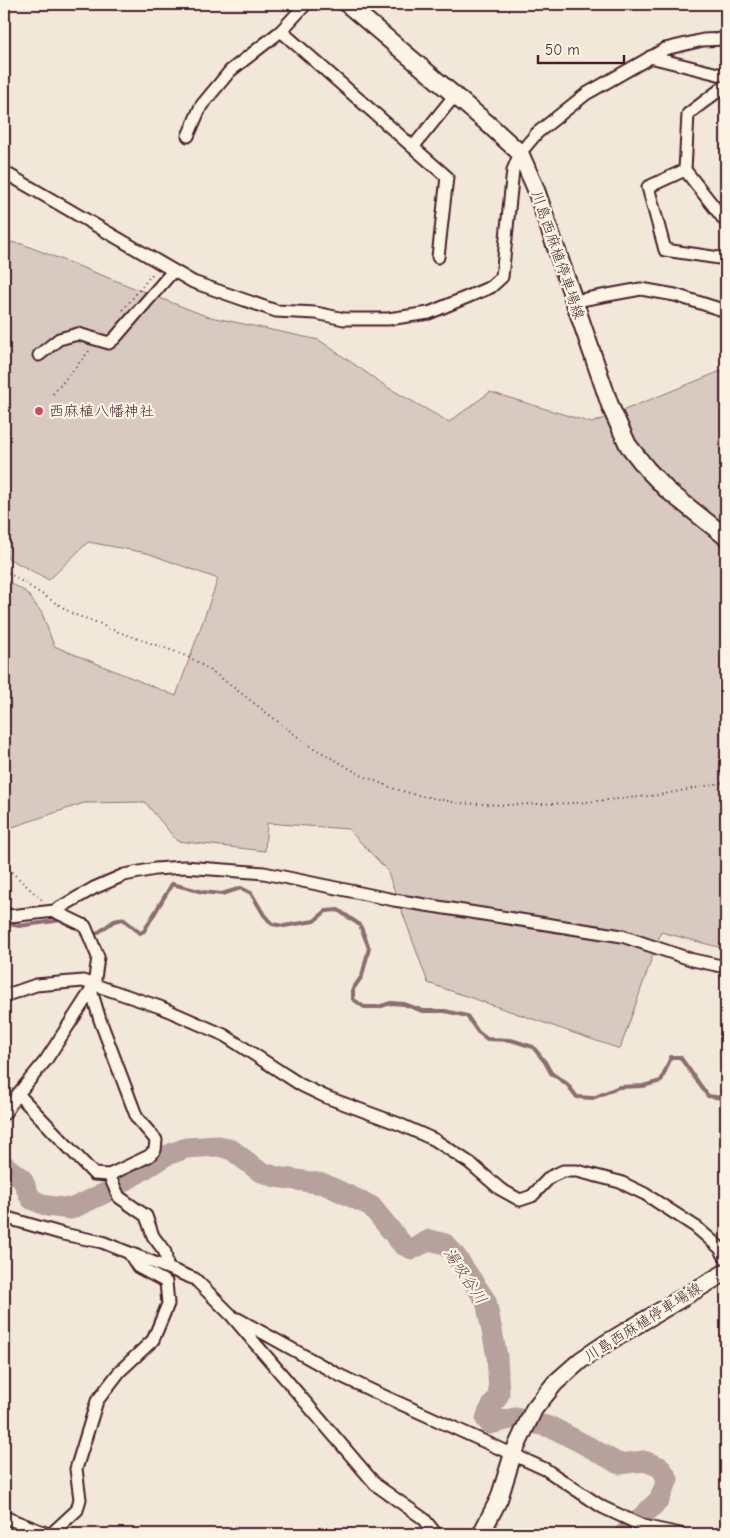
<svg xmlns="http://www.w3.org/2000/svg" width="730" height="1538" font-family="'Comic Neue','Klee One',sans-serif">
<rect width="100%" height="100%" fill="#f1e8da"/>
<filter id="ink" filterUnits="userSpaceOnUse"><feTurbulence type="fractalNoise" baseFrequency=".02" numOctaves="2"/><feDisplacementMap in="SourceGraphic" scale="10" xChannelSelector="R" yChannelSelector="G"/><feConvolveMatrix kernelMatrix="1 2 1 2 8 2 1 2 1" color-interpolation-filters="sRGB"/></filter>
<g filter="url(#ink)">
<path fill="#d8cac0" stroke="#917476" d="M 4,241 L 22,244 L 206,316 L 319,340 L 387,387 L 449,422 L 490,392 L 592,423 L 726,369 L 726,949 L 661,932 L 620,1049 L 428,983 L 387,870 L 348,829 L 267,823 L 265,851 L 177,841 L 145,802 L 84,803 L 4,830 L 4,579 L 26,592 L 42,613 L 54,646 L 176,696 L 218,579 L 147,553 L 88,542 L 49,580 L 6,557 L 4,559 Z"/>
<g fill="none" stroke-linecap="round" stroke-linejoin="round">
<g stroke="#8b6d6f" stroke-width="4">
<path d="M 4,923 L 19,926 L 62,920"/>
<path d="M 96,934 L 114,921 L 123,919 L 140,933 L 144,931 L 172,884 L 203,892 L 222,894 L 241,888 L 251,893 L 264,915 L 272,924 L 284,926 L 314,921 L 326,911 L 338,910 L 360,925 L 369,948 L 362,976 L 353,989 L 353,999 L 364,1007 L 378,1007 L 391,1003 L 404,1004 L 423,1011 L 445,1011 L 467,1016 L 478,1032 L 487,1039 L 511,1040 L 533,1047 L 545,1062 L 551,1073 L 567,1084 L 577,1097 L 593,1098 L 619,1087 L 643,1086 L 661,1081 L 671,1057 L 680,1057 L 708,1096 L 723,1098 L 726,1095"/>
</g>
<path stroke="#b6a19c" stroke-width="21" d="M 4,1165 L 22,1179 L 31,1199 L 47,1206 L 71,1209 L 107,1192 L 165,1156 L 186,1148 L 219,1146 L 232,1150 L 259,1171 L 276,1177 L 324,1184 L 371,1206 L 403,1245 L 412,1249 L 430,1240 L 445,1244 L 455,1255 L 486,1301 L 497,1356 L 499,1394 L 488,1413 L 486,1419 L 490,1424 L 515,1418 L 553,1428 L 593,1449 L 619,1464 L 644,1461 L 660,1467 L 668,1479 L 659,1500 L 624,1534"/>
<defs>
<g id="street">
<path d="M 281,31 L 447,177 L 438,257"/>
<path d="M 650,57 L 726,76"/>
<path d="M 726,85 L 688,114 L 685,170 L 726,222"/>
<path d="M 188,136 L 201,106 L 230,71 L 281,31 L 306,4"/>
<path d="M 413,147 L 455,95"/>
<path d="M 685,170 L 648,187 L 665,250 L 726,259"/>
<path d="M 4,172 L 193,282 L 276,311 L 316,313 L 344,319 L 388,319 L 429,313 L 491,287 L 502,277 L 513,170 L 520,153 L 537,133 L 586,94 L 665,49 L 703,40 L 726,39"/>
<path d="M 575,301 L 641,289 L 675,295 L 726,311"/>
<path d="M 39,355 L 59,339 L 78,334 L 109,343 L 115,338 L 173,271"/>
<path d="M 4,913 L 10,916 L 54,911 L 94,888 L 124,875 L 155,869 L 184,867 L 264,873 L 394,900 L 622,936 L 693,960 L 726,967"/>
<path d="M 91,990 L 100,1020 L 137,1118 L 156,1140 L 155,1150 L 149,1156 L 109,1175"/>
<path d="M 4,996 L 36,985 L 83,981 L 160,1007 L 224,1035 L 301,1085 L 326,1097 L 399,1124 L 435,1140 L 470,1163 L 500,1189 L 520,1200 L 532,1196 L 550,1177 L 563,1171 L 577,1171 L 620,1182 L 645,1194 L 696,1227 L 720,1248 L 726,1259"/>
<path d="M 18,1094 L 94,1174 L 109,1175 L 119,1197 L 146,1216 L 153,1236 L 165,1252 L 167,1266"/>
<path d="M 4,1114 L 18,1094 L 46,1060 L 94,986 L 98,957 L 85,926 L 54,911"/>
<path d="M 4,1217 L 63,1234 L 102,1242 L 195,1279 L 231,1315 L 376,1485 L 424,1519 L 436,1534"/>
<path d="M 238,1319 L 339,1375 L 377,1393 L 545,1469 L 602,1507 L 643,1526 L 680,1534"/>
<path d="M 4,1517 L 48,1534"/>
<path d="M 51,1534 L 77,1510 L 80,1499 L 76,1469 L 97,1401 L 120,1371 L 153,1340 L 168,1304 L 166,1282 L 138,1267 L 129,1253"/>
</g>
<g id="secondary">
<path d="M 347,4 L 486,122 L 520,153 L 535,187 L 611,408 L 628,445 L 647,469 L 667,490 L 726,537"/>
<path d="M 481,1534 L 499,1499 L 513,1454 L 534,1409 L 555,1383 L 581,1360 L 608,1342 L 726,1272"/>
</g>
</defs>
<use href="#street" stroke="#4a1f2b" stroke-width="15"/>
<use href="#secondary" stroke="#4a1f2b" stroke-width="20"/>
<g stroke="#4a1f2b" stroke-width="2" stroke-dasharray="1 4" stroke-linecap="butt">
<path d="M 123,310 L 153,273"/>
<path d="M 53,394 L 90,350"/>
<path d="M 4,570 L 73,614 L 101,624 L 107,628 L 179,653 L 196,661 L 224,680 L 307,744 L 361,775 L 392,788 L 413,794 L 458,803 L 505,805 L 576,803 L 659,795 L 726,782"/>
<path d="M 4,865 L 43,901"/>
</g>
<use href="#street" stroke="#fcf5e5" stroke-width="11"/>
<use href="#secondary" stroke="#fcf5e5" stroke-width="16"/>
</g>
</g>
<circle fill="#d1495b" stroke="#fcf5e5" stroke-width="2" cx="39" cy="411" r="5"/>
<g text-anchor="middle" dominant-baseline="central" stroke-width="4.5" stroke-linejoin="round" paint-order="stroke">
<g font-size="15" fill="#4a1f2b" stroke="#fcf5e5">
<text transform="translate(558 255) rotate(71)">川島西麻植停車場線</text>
<text transform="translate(643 1322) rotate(-32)">川島西麻植停車場線</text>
</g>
<g font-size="15" fill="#4a1f2b" stroke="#fcf5e5" text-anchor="start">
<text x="49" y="411">西麻植八幡神社</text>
</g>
<g font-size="16" font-style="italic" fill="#704c53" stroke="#fcf5e5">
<text transform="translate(465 1276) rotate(56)">湯吸谷川</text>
</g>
</g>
<rect width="730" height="1538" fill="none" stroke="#fcf5e5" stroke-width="20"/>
<rect x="10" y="10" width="710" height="1518" fill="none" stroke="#4a1f2b" stroke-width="2" filter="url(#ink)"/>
<path d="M538 55v8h86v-8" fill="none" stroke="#4a1f2b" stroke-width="2.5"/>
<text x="545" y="55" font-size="15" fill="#4a1f2b" stroke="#fcf5e5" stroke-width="4" paint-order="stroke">50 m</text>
</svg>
